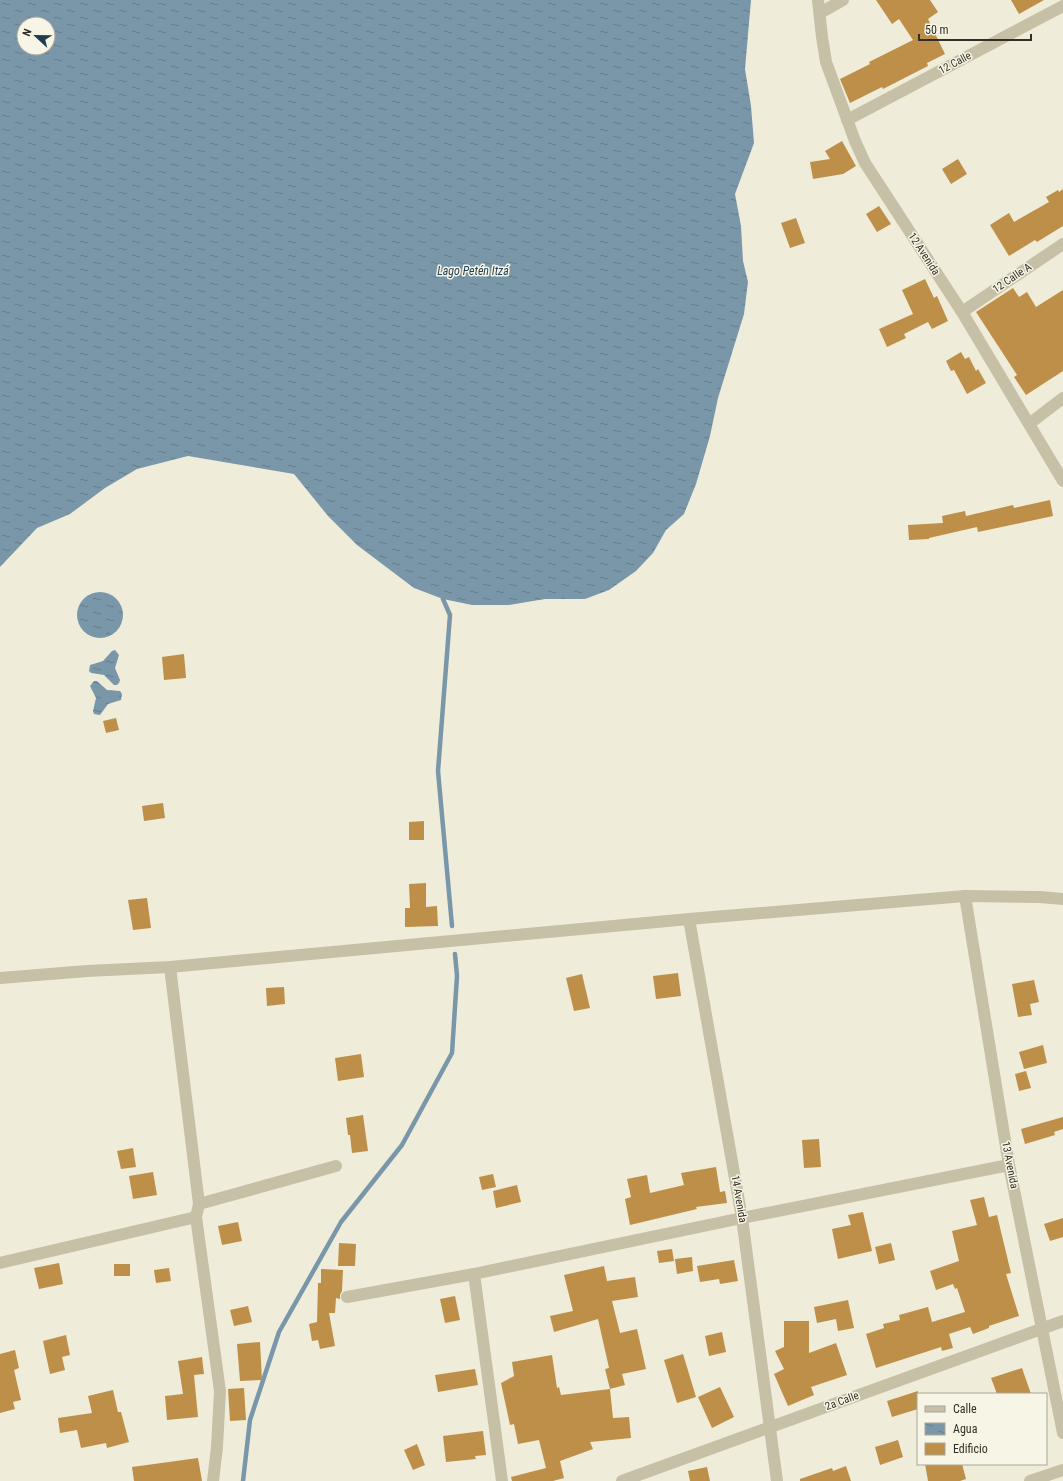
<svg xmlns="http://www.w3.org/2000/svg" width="1063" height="1481" font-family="'Roboto Condensed',sans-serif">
<defs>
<pattern id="water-ripples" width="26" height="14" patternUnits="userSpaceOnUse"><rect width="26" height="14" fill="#7a97aa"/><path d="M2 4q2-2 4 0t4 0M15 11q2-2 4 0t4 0" fill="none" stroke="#657c8a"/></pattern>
</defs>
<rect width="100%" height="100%" fill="#efedd9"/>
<g fill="url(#water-ripples)" fill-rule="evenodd">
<path d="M 0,0 L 751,0 L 745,69 L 751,106 L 754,143 L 735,194 L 741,226 L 743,261 L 748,282 L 744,314 L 718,398 L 710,436 L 696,484 L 684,514 L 666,530 L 653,553 L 636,571 L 609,590 L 585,599 L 545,599 L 509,605 L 472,605 L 443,599 L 414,588 L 357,545 L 328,516 L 294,474 L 188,456 L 137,469 L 105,488 L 70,514 L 37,528 L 0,567 ZM 24,24 L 48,24 L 48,48 L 24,48 Z"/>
<circle cx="100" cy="615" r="23"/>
<path d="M 115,650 L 119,655 L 115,668 L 120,680 L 119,683 L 117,685 L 114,685 L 104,675 L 91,673 L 89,671 L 90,665 L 103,661 L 112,651 Z"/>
<path d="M 94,681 L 97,681 L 107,690 L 120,691 L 122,694 L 121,700 L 108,704 L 100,715 L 94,714 L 93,711 L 96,698 L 90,686 Z"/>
</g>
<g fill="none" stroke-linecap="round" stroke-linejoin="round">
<g stroke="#7a97aa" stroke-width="4.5">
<path d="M 443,599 L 450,615 L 438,771 L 452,926"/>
<path d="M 243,1481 L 250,1420 L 279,1332 L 341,1222 L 402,1145 L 452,1053 L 457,976 L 455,954"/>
</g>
</g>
<g fill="#bd8f49">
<path d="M 876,0 L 930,0 L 938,12 L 928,19 L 945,54 L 927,63 L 928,66 L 883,89 L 882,87 L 850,103 L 840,79 L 870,64 L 869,62 L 913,40 L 899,19 L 892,24 Z"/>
<path d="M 1011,0 L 1044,0 L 1019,14 Z"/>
<path d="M 842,141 L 856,166 L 843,174 L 813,179 L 810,162 L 830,159 L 825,151 Z"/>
<path d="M 958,159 L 967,174 L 951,184 L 942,169 Z"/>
<path d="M 1063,189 L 1063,226 L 1037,242 L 1035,240 L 1009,256 L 990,225 L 1009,213 L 1014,222 L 1049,202 L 1046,197 L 1058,190 L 1059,192 Z"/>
<path d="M 879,206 L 891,224 L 877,232 L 866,214 Z"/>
<path d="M 796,218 L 805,243 L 790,248 L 781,223 Z"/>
<path d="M 925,279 L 934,298 L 937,296 L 948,321 L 932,329 L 928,322 L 904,334 L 906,338 L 887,347 L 879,329 L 913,314 L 902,290 Z"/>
<path d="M 1013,288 L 1019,297 L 1027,292 L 1036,307 L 1063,290 L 1063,371 L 1026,395 L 1014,377 L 1017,375 L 976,312 Z"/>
<path d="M 961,352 L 965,359 L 969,357 L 976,371 L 978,369 L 986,383 L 967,394 L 954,370 L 951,371 L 946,361 Z"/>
<path d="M 1050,500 L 1053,516 L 978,532 L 977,527 L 929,538 L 929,539 L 909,540 L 908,525 L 943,523 L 942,516 L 965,511 L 966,516 L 1013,505 L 1014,508 Z"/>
<path d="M 184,654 L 186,678 L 164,680 L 162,657 Z"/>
<path d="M 116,718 L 119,730 L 106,733 L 103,721 Z"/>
<path d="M 163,803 L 165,818 L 144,821 L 142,806 Z"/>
<path d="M 424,821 L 424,840 L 409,840 L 409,822 Z"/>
<path d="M 426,883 L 426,907 L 437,906 L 438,926 L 405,927 L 405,908 L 410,908 L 409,884 Z"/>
<path d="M 147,898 L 151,928 L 133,930 L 128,900 Z"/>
<path d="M 678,973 L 681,996 L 656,999 L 653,976 Z"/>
<path d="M 582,974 L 590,1008 L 574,1011 L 566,978 Z"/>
<path d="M 1034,980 L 1039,1002 L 1030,1004 L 1032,1015 L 1018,1017 L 1012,984 Z"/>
<path d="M 284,987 L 285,1004 L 267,1006 L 266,988 Z"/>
<path d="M 1043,1045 L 1047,1063 L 1024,1069 L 1019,1052 Z"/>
<path d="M 361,1054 L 364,1077 L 338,1081 L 335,1058 Z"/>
<path d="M 1026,1071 L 1031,1088 L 1019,1091 L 1015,1074 Z"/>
<path d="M 363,1115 L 368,1151 L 352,1153 L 350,1135 L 348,1135 L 346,1118 Z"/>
<path d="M 1063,1117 L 1063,1129 L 1054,1132 L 1055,1135 L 1025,1144 L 1021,1129 Z"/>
<path d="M 819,1139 L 821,1167 L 804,1168 L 802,1140 Z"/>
<path d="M 133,1148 L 136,1167 L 121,1169 L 117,1151 Z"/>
<path d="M 716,1167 L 720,1192 L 725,1191 L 727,1203 L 696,1207 L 697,1209 L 630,1225 L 625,1199 L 631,1197 L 627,1179 L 647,1175 L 650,1193 L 684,1185 L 681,1173 Z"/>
<path d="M 153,1172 L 157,1195 L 133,1199 L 129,1176 Z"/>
<path d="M 493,1174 L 496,1187 L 482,1190 L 479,1177 Z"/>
<path d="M 517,1185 L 521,1202 L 496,1208 L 493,1191 Z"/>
<path d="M 984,1197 L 989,1217 L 997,1215 L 1011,1273 L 1006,1274 L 1019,1316 L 989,1326 L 989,1328 L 973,1334 L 970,1327 L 949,1334 L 953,1348 L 942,1351 L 941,1347 L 876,1368 L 866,1334 L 884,1328 L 883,1324 L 900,1320 L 899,1315 L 928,1307 L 932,1322 L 965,1312 L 957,1288 L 955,1289 L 953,1284 L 936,1290 L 930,1271 L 959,1261 L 952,1231 L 977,1225 L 970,1200 Z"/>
<path d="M 863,1212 L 872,1251 L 838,1259 L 832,1229 L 851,1225 L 848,1215 Z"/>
<path d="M 1063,1218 L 1063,1237 L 1050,1241 L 1044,1224 Z"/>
<path d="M 238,1222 L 242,1241 L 222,1245 L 218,1226 Z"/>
<path d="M 339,1243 L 356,1244 L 355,1266 L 338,1266 Z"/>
<path d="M 891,1243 L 895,1260 L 879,1264 L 875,1247 Z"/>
<path d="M 672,1249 L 674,1261 L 659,1263 L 657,1251 Z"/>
<path d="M 692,1257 L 693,1271 L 677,1274 L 675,1259 Z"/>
<path d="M 734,1260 L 738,1281 L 720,1284 L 719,1279 L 700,1282 L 697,1266 Z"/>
<path d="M 59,1263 L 63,1284 L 39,1289 L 34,1268 Z"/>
<rect x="114" y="1264" width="16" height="12"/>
<path d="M 604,1266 L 607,1281 L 635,1277 L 638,1297 L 612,1301 L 620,1333 L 637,1329 L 646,1369 L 622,1374 L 625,1385 L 610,1389 L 605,1369 L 609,1368 L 598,1319 L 554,1332 L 550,1316 L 573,1311 L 564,1275 Z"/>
<path d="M 169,1268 L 171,1281 L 156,1283 L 154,1270 Z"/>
<path d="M 321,1269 L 343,1270 L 342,1291 L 340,1295 L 340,1299 L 336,1298 L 335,1313 L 329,1313 L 335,1346 L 320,1349 L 318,1340 L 312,1341 L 309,1324 L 317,1322 L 318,1283 L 321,1283 Z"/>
<path d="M 455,1296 L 460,1320 L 445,1323 L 440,1299 Z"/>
<path d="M 848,1300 L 854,1328 L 838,1331 L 836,1319 L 817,1323 L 814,1307 Z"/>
<path d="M 248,1306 L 252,1322 L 234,1326 L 230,1310 Z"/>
<path d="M 784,1321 L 809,1321 L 809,1353 L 836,1343 L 847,1375 L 811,1387 L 814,1395 L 788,1406 L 774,1374 L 784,1369 L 775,1351 L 784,1347 Z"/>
<path d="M 722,1332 L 726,1352 L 709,1356 L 705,1336 Z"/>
<path d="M 66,1335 L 70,1355 L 62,1357 L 65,1370 L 50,1374 L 43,1341 Z"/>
<path d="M 260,1342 L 262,1380 L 240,1381 L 237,1344 Z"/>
<path d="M 15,1350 L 19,1368 L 14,1370 L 21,1400 L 13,1402 L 15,1409 L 0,1413 L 0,1354 Z"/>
<path d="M 683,1354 L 696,1397 L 677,1403 L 664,1360 Z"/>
<path d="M 552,1355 L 557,1388 L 559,1387 L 561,1395 L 610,1389 L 613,1418 L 629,1417 L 631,1438 L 590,1442 L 593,1449 L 560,1461 L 564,1478 L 553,1481 L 512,1481 L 511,1477 L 546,1468 L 539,1440 L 518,1444 L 514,1424 L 510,1425 L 501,1383 L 514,1376 L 512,1362 Z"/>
<path d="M 202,1357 L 204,1374 L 194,1375 L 198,1417 L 167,1420 L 165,1396 L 183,1394 L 178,1361 Z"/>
<path d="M 1022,1368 L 1031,1394 L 997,1394 L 991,1378 Z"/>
<path d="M 475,1369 L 478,1385 L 438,1392 L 435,1375 Z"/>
<path d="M 720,1387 L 734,1417 L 712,1428 L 698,1397 Z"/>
<path d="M 244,1388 L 246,1420 L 230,1421 L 228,1389 Z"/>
<path d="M 113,1390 L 118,1412 L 121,1412 L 129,1442 L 107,1448 L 106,1443 L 81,1448 L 77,1430 L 60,1433 L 58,1418 L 92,1413 L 88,1396 Z"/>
<path d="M 918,1391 L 918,1409 L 892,1417 L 887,1401 Z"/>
<path d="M 483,1431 L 486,1455 L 475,1456 L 476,1459 L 446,1462 L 443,1436 Z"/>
<path d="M 898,1440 L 903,1457 L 880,1465 L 875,1447 Z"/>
<path d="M 417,1444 L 425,1465 L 413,1470 L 404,1450 Z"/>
<path d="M 198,1458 L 202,1481 L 134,1481 L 132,1467 Z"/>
<path d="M 925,1464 L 962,1464 L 966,1479 L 960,1481 L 928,1481 Z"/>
<path d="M 846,1466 L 851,1481 L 800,1481 L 800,1479 L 832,1468 L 833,1471 Z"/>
<path d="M 707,1467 L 710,1481 L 690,1481 L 688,1471 Z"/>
</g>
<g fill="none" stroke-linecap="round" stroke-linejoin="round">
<g stroke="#c6c0a6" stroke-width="12">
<path d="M 818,0 L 822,37 L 826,62 L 855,141 L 865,163 L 962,312 L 1063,481"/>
<path d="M 820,13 L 843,0"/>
<path d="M 847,120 L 1063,6"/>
<path d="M 962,312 L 1063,244"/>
<path d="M 1029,424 L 1063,398"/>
<path d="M 965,896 L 1009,1165 L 1063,1433"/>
<path d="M 689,919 L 742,1218 L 777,1481"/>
<path d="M 170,967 L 199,1204 L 196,1217 L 220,1391 L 217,1447 L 213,1481"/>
<path d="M 0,978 L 87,971 L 170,967 L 689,919 L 965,896 L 1040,897 L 1063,899"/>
<path d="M 199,1204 L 336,1166"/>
<path d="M 0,1263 L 196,1217"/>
<path d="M 474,1274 L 502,1481"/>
<path d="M 347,1297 L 474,1274 L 742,1218 L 1009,1165"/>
<path d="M 622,1481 L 1063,1321"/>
<path d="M 1030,1481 L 1063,1470"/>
</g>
</g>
<g text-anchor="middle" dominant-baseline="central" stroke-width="3" stroke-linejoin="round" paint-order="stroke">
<g font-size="11" fill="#332f26" stroke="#f7f5e5">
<text transform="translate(955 63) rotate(-28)">12 Calle</text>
<text transform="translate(924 254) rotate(57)">12 Avenida</text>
<text transform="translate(1012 278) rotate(-34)">12 Calle A</text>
<text transform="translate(1010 1165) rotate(79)">13 Avenida</text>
<text transform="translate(739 1199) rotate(80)">14 Avenida</text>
<text transform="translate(842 1401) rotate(-20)">2a Calle</text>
</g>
<g font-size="12" font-style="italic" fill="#1f3c51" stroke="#f7f5e5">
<text x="473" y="271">Lago Petén Itzá</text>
</g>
</g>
<rect x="917" y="1393" width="130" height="72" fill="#f7f5e5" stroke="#a9a699"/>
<rect x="925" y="1406" width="20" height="6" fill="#c6c0a6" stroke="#a9a699"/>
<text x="953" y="1413" font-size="12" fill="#332f26">Calle</text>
<rect x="925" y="1423" width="20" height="12" fill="url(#water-ripples)" stroke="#a9a699"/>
<text x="953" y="1433" font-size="12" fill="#332f26">Agua</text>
<rect x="925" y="1443" width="20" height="12" fill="#bd8f49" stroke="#a9a699"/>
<text x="953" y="1453" font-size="12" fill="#332f26">Edificio</text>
<g transform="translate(36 36) rotate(292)"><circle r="19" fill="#f7f5e5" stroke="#a9a699"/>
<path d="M0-3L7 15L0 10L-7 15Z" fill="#1f3c51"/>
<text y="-6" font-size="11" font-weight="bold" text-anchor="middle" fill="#332f26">N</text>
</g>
<path d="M919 34v6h112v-6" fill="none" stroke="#332f26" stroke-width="2"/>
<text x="925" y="34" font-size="12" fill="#332f26" stroke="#f7f5e5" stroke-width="3" paint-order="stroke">50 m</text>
</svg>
